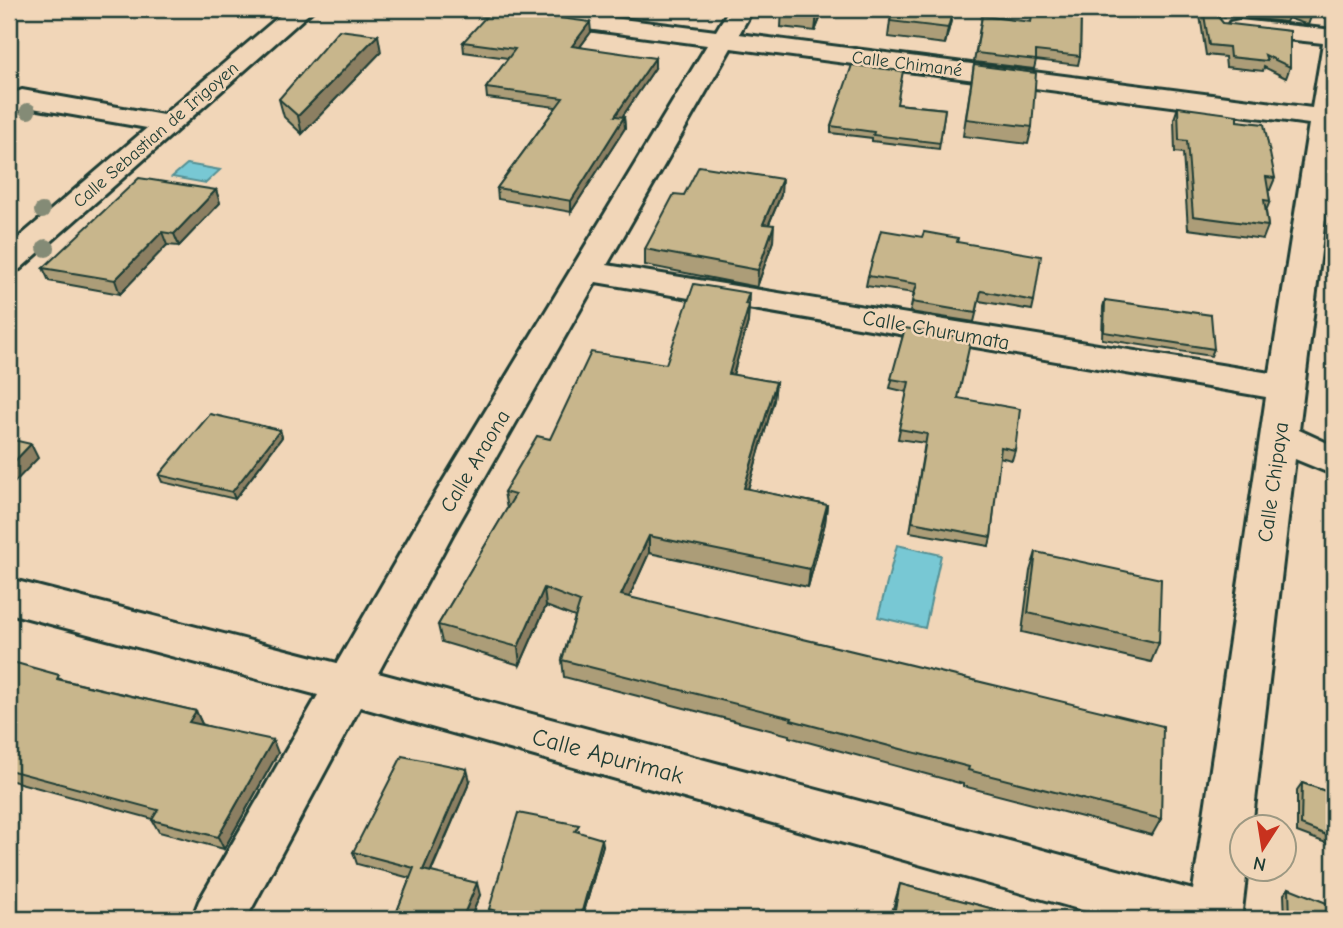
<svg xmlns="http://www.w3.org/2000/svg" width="1343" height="928" font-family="'Comic Neue',sans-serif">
<rect width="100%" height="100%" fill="#f1d6b8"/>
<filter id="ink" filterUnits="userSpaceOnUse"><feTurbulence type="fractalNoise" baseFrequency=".0143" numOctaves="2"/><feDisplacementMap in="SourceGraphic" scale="14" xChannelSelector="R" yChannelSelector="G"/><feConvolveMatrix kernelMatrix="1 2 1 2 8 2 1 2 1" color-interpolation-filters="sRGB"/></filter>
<g filter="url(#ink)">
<g fill="#78c8d4" stroke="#549094" stroke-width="2">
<path d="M 187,164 L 220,170 L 206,183 L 172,177 Z"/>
<path d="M 897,545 L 941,555 L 925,628 L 878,617 Z"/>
</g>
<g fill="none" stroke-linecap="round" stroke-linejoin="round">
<defs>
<g id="minor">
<path d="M 288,9 L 314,9 L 20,269 L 9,272 L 9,246 L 147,128 L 27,107 L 9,115 L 9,95 L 22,90 L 163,115 Z"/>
<path d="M 477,9 L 543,9 L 716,31 L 729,9 L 753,9 L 739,34 L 1312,108 L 1323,43 L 1239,34 L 1230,32 L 1227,27 L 1230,22 L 1239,20 L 1334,30 L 1334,145 L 1299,430 L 1334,446 L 1334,475 L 1295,459 L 1252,827 L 1242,827 L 1242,869 L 1247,869 L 1241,919 L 1114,919 L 360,707 L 246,919 L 192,919 L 199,901 L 318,695 L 9,613 L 9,579 L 337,663 L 420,519 L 707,45 L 489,16 L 480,14 ZM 731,48 L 1309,124 L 1270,373 L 607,265 ZM 596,282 L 1266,397 L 1193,890 L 378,673 L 452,535 Z"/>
</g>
</defs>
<use href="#minor" stroke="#1f3d34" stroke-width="6"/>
<use href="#minor" fill="#f1d6b8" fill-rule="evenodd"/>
</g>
<g fill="#848b76">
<circle cx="28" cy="111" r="8"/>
<circle cx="42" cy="211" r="8"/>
<circle cx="46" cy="248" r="9"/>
</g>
<g fill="#ac9d78" stroke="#1f3d34" stroke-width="2">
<path d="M 562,9 L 609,9 L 605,14 Z"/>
<path d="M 782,9 L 824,9 L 815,31 L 781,27 Z"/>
<path d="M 894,9 L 954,9 L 945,44 L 888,37 L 890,21 Z"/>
<path d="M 1044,9 L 1081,9 L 1080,56 L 1078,65 L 1036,60 L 1034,69 L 974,62 L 982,16 L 1031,22 L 1044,17 Z"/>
<path d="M 1199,9 L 1310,9 L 1312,14 L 1308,25 L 1288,18 L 1286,22 L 1229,16 L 1219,18 L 1223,23 L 1290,67 L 1286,78 L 1264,67 L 1263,71 L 1226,67 L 1225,57 L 1206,55 Z"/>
<path d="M 591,32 L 580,47 L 655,68 L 622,117 L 624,117 L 625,128 L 571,212 L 498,199 L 497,188 L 556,107 L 487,98 L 486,88 L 508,58 L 464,52 L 463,42 Z"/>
<path d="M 381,52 L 302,134 L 284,117 L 279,99 Z"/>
<path d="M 974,65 L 1032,127 L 1028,144 L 963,136 Z"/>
<path d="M 897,104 L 945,109 L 939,149 L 872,141 L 872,138 L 831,133 L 831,126 Z"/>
<path d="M 1178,107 L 1237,121 L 1275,178 L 1270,190 L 1268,190 L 1270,201 L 1266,211 L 1268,226 L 1263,239 L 1188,229 L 1183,153 L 1175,152 L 1174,119 Z"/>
<path d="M 216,190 L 220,203 L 179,246 L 167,245 L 120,294 L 49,281 L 43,268 Z"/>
<path d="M 684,195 L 781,195 L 769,224 L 773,241 L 757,287 L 645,265 L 645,249 Z"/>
<path d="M 957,242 L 1034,301 L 1032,310 L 979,301 L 974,322 L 910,312 L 914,293 L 866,286 L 868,276 Z"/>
<path d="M 1105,300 L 1214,349 L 1211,356 L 1102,339 L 1103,307 Z"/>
<path d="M 748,304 L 749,305 L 748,322 L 733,375 L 776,382 L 774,400 L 748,489 L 827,505 L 825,523 L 808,587 L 649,553 L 629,597 L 1161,819 L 1152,835 L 963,786 L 963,784 L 789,737 L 789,735 L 564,677 L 562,660 L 575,617 L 546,606 L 520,665 L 442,642 L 438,625 L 507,509 L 504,492 L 550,439 L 666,364 Z"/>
<path d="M 905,328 L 958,398 L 1015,450 L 1012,460 L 999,457 L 991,537 L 989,546 L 910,532 L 925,443 L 898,439 L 907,392 L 890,388 Z"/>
<path d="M 280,430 L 282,437 L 235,499 L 162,482 L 159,475 Z"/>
<path d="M 1036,552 L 1159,643 L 1151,662 L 1022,632 L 1030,571 Z"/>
<path d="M 9,661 L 63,680 L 196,711 L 202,724 L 278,753 L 224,849 L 159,832 L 152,820 L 153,819 L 9,780 Z"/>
<path d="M 470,781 L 431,872 L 480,895 L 470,919 L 394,919 L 410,878 L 357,864 L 353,852 Z"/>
<path d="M 1302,783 L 1334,794 L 1334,846 L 1297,832 L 1297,790 Z"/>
<path d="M 579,831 L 579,832 L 603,845 L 582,919 L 505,919 L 490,915 L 489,909 Z"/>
<path d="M 900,884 L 1031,919 L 890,919 Z"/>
<path d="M 1289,888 L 1334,919 L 1285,919 L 1284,894 Z"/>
</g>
<g fill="#8c7f62" stroke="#1f3d34" stroke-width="2">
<path d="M 818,9 L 824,9 L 815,31 L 817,13 Z"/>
<path d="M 953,9 L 954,9 L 945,44 L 948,28 Z"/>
<path d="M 1223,9 L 1232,9 L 1229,16 L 1219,18 L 1218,17 Z"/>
<path d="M 590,22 L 591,32 L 573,56 L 572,46 Z"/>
<path d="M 378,35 L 381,52 L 302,134 L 298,116 Z"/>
<path d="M 655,58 L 655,68 L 616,126 L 615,116 Z"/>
<path d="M 624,117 L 625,128 L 571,212 L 571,201 Z"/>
<path d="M 782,179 L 781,195 L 762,240 L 763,224 Z"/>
<path d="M 216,190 L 220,203 L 179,246 L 174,234 Z"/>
<path d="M 774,225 L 773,241 L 757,287 L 758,270 Z"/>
<path d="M 162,232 L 167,245 L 120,294 L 115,280 Z"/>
<path d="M 749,293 L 748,322 L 728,392 L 729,374 L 745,304 Z"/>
<path d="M 776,382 L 774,400 L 743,506 L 744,488 Z"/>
<path d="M 280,430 L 282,437 L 235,499 L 232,492 Z"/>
<path d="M 31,444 L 38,458 L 9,488 L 9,467 Z"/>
<path d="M 827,505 L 825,523 L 808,587 L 810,569 Z"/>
<path d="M 649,536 L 649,553 L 622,613 L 621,595 Z"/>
<path d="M 544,588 L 546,606 L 520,665 L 518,647 Z"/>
<path d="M 196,711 L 202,724 L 196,734 L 189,722 Z"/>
<path d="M 273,740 L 278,753 L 224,849 L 218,837 Z"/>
<path d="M 467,769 L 470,781 L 426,882 L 423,870 Z"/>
<path d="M 602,839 L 603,845 L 582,919 L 580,919 Z"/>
<path d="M 477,883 L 480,895 L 470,919 L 462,919 Z"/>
</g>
<g fill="#c8b68c" stroke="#1f3d34" stroke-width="2">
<path d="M 493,9 L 590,22 L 572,46 L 655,58 L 615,116 L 624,117 L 571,201 L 497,188 L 563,98 L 486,88 L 515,49 L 463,42 Z"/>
<path d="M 782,9 L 818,9 L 817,13 Z"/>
<path d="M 894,9 L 953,9 L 948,28 L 890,21 Z"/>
<path d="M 1046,9 L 1081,9 L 1080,56 L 1036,51 L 1036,60 L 976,53 L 982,16 L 1031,22 L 1032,16 L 1045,17 Z"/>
<path d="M 1203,9 L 1223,9 L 1218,17 L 1223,23 L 1290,31 L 1290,67 L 1265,55 L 1267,61 L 1230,57 L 1229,47 L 1209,45 Z"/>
<path d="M 1257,9 L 1290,9 L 1290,12 Z"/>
<path d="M 1295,9 L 1310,9 L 1312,14 Z"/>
<path d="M 339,30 L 378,35 L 298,116 L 279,99 Z"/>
<path d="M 852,65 L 903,71 L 897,104 L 945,109 L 940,143 L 873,135 L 874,132 L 831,126 Z"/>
<path d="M 974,65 L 1036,73 L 1032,127 L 966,119 Z"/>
<path d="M 1178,107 L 1237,115 L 1237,121 L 1264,124 L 1275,178 L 1266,177 L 1270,201 L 1264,200 L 1268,226 L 1193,216 L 1187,141 L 1179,140 Z"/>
<path d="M 699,166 L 782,179 L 763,224 L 774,225 L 758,270 L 645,249 L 674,194 L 684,195 Z"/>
<path d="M 139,178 L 216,190 L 174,234 L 162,232 L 115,280 L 43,268 Z"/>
<path d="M 881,230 L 922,237 L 924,232 L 958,238 L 957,242 L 1041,256 L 1034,301 L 981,291 L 976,313 L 912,302 L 917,284 L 868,276 Z"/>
<path d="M 694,284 L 749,293 L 745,304 L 749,305 L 729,374 L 776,382 L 744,488 L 827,505 L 810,569 L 649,536 L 621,595 L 1163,726 L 1161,819 L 968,770 L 969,767 L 791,720 L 792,718 L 562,660 L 580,602 L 544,588 L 518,647 L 438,625 L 515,495 L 504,492 L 537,436 L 550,439 L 591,352 L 666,364 Z"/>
<path d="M 1105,300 L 1211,315 L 1214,349 L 1104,332 Z"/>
<path d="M 905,328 L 971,339 L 958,398 L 1020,409 L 1015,450 L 1001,447 L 991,537 L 912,522 L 927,434 L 899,429 L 909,382 L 891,379 Z"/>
<path d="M 210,414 L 280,430 L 232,492 L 159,475 Z"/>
<path d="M 9,439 L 31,444 L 9,467 Z"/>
<path d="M 1036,552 L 1161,579 L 1159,643 L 1028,613 Z"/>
<path d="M 9,661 L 59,675 L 57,679 L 196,711 L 189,722 L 273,740 L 218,837 L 152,820 L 158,810 L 9,770 Z"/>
<path d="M 402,756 L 467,769 L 423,870 L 477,883 L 462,919 L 394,919 L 414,868 L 353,852 Z"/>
<path d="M 1302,783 L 1334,794 L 1334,838 L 1301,825 Z"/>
<path d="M 518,813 L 579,825 L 575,831 L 602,839 L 580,918 L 550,913 L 549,919 L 522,919 L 489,909 Z"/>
<path d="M 900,884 L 1031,919 L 893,919 Z"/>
<path d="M 1289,888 L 1334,906 L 1334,919 L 1290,919 Z"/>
</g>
</g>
<g text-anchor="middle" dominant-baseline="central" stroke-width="5" stroke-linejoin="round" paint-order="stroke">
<g font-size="18" fill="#1f3d34" stroke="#f1d6b8">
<text transform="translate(907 64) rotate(7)">Calle Chimané</text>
<text transform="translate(156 135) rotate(-41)">Calle Sebastian de Irigoyen</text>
</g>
<g font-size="21" fill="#1f3d34" stroke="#f1d6b8">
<text transform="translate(936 330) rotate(10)">Calle Churumata</text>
<text transform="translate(475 461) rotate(-59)">Calle Araona</text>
<text transform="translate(1273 482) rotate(-82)">Calle Chipaya</text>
</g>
<g font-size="24" fill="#1f3d34" stroke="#f1d6b8">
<text transform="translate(608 756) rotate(15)">Calle Apurimak</text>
</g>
</g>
<rect width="1343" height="928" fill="none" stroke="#f1d6b8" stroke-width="35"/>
<rect x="18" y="18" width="1308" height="893" fill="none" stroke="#1f3d34" stroke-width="2.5" filter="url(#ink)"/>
<g transform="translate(1263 848) rotate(192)"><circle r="33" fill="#f1d6b8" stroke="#9d9983" stroke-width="2"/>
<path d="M0-5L12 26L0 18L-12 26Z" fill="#c8321e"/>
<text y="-10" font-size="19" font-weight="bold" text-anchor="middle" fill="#1f3d34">N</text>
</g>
</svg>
